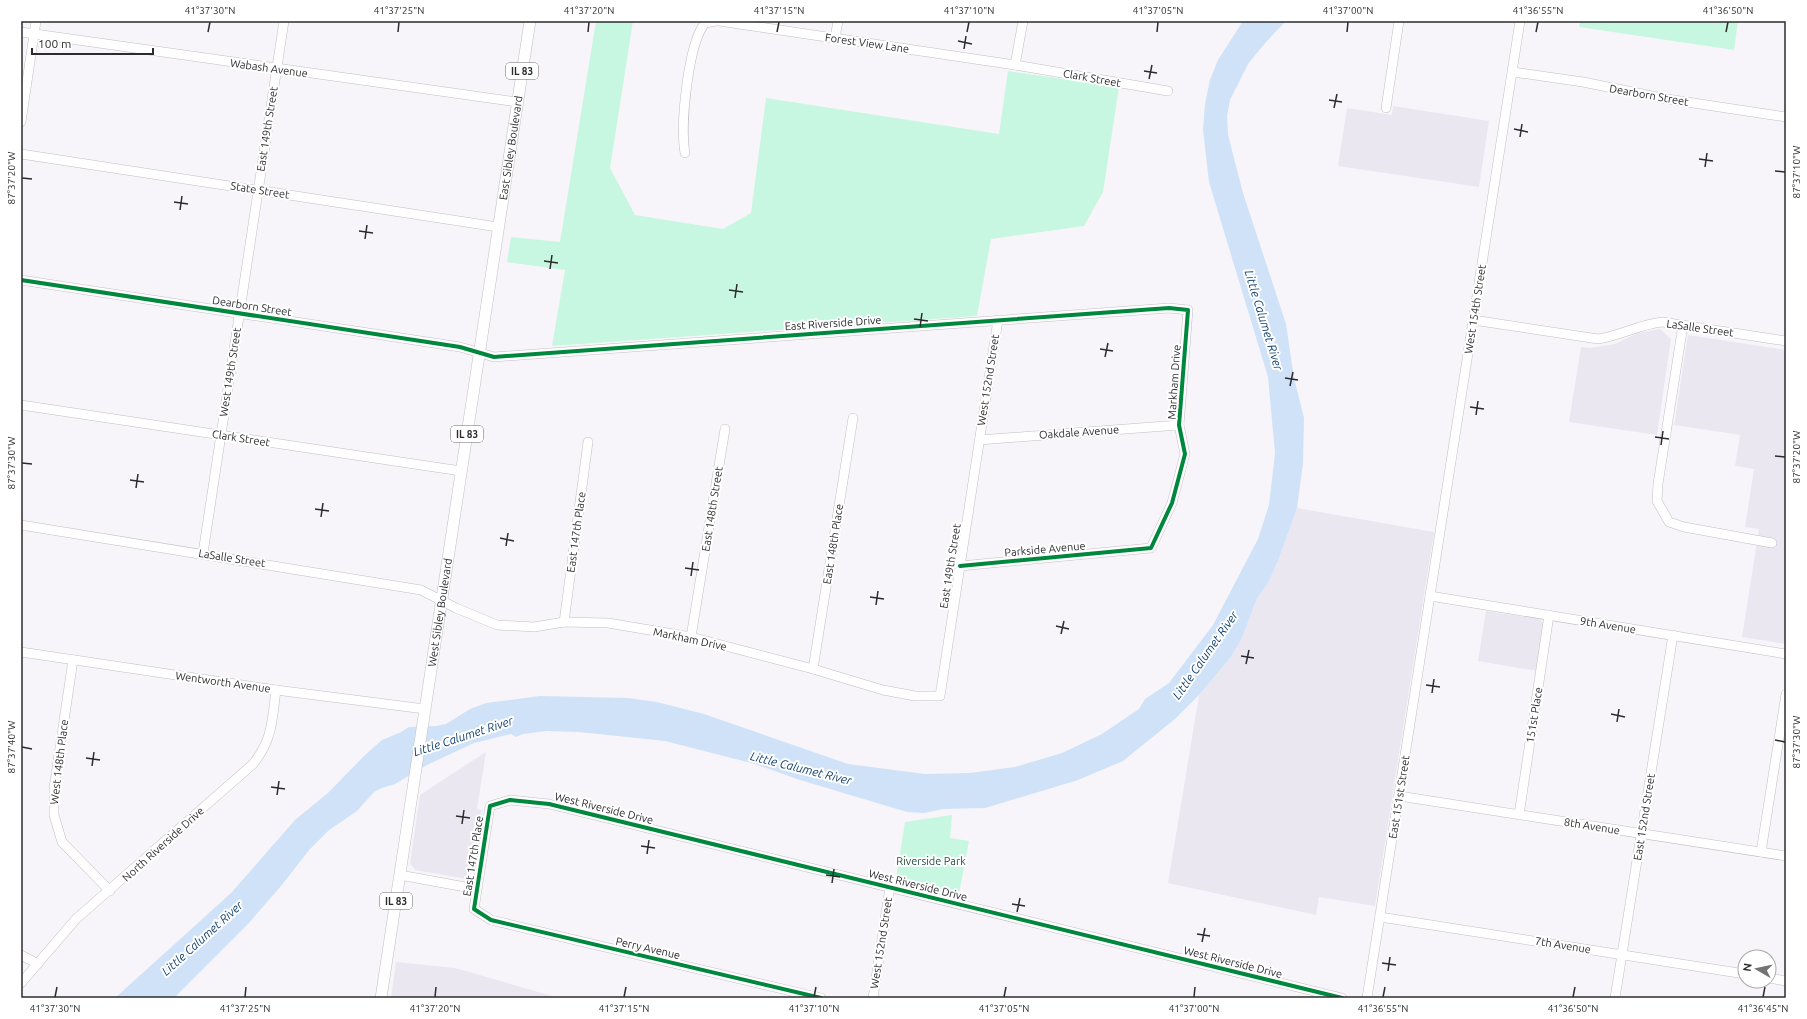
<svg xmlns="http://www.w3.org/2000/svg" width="1807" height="1019" font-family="Ubuntu,sans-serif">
<rect width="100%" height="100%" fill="#f7f5f9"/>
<g fill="#ebe7f1">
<path d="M 1393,106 L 1489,121 L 1479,187 L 1338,166 L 1347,108 L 1392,115 Z"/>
<path d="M 1660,329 L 1671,339 L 1657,435 L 1569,422 L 1581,347 L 1590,348 L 1615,344 L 1638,333 Z"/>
<path d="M 1688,335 L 1786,350 L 1786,644 L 1742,637 L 1759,529 L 1745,527 L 1754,469 L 1735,466 L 1740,435 L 1674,425 Z"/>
<path d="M 1297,508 L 1434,532 L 1375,906 L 1319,897 L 1316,915 L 1168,883 L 1199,695 L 1231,657 L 1242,638 L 1257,598 L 1267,585 L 1278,561 Z"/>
<path d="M 1486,611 L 1540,619 L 1544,624 L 1537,671 L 1478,661 Z"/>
<path d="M 486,752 L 477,809 L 482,810 L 471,874 L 467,879 L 415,870 L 410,863 L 420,795 Z"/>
<path d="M 396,962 L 455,968 L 559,998 L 391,998 Z"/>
</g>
<g fill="#c8f7e1">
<path d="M 596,21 L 633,21 L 610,168 L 635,215 L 723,229 L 751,213 L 766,98 L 999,134 L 1008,71 L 1119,87 L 1103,192 L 1084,226 L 991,239 L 977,316 L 552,346 L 565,270 L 507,262 L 511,237 L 560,242 Z"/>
<path d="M 1580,21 L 1738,21 L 1734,50 L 1579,27 Z"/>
<path d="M 952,815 L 950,838 L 969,841 L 958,899 L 895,884 L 905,822 Z"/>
</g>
<path fill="#d0e2f8" d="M 1243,21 L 1286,21 L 1266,42 L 1248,64 L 1230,100 L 1227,116 L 1228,135 L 1243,193 L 1286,324 L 1294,378 L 1304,418 L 1303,463 L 1297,508 L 1278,561 L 1267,585 L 1257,598 L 1242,638 L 1231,657 L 1199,695 L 1175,719 L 1123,761 L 1078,780 L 985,808 L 943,809 L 924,813 L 907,812 L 800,780 L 755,764 L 665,741 L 579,732 L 547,731 L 523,734 L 516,737 L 511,734 L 474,743 L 427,765 L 395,784 L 382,788 L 374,792 L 357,811 L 329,830 L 310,849 L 281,886 L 248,924 L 174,998 L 115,998 L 231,893 L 295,820 L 329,792 L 364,756 L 382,740 L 401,732 L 409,727 L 436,726 L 446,724 L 470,709 L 486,703 L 540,696 L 628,698 L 657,702 L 704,714 L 848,764 L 925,774 L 970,773 L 1015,767 L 1062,753 L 1102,734 L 1139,709 L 1145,699 L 1169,683 L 1213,625 L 1258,539 L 1269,505 L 1275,453 L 1268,377 L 1209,182 L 1203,130 L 1205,104 L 1210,80 L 1218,60 Z"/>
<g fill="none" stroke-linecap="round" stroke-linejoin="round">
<defs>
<g id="minor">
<path d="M 719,21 L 1015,65 L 1168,91"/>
<path d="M 21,32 L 517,102"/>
<path d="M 835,38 L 838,21"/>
<path d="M 1015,65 L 1023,21"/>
<path d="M 1513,72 L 1583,82 L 1667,99 L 1786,117"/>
<path d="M 1386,108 L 1399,21"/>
<path d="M 21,122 L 36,21"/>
<path d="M 685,153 C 680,125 688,44 705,23 L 716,21"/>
<path d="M 21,154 L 498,227"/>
<path d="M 21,280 L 460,347 L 494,357 L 1169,308 L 1188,310 L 1179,425 L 1185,454 L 1172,503 L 1151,548 L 960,566"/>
<path d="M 1473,320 L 1598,339 C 1622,335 1638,325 1662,322 L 1786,341"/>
<path d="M 1683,325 L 1658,484 L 1657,501 L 1669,522 L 1684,527 L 1772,543"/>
<path d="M 21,405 L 461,471"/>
<path d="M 979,440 L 1179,425"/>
<path d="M 21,525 L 421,590 L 456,608 L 497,625 L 534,627 L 564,622 L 608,623 L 691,637 L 813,669 L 883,690 L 915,696 L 940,696 L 998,320"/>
<path d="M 203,553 L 284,21"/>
<path d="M 1430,596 L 1786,654"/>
<path d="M 564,622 L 588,442"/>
<path d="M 691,637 L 725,429"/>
<path d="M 21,652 L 276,690 L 425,709"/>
<path d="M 73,660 L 54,788 L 54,815 L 62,842 L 110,891"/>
<path d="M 813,669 L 853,418"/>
<path d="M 1399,796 L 1786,856"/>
<path d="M 1519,815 L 1549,615"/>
<path d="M 1761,852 L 1786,694"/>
<path d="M 400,875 L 476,889"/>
<path d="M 1380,917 L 1745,974"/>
<path d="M 21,955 L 38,964"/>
<path d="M 1769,978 L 1786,981"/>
<path d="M 21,983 L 76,919 L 253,764 C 273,739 272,720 276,690"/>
<path d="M 821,998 L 491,920 L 474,909 L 490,806 L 510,800 L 549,804 L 1342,998"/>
<path d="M 873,998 L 890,887"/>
<path d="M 1367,998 L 1520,21"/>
<path d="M 1615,998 L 1673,635"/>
</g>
<g id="major">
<path id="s1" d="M 381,998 L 530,21"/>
</g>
</defs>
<use href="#minor" stroke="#c1bfc2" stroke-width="10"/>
<use href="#major" stroke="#c1bfc2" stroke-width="12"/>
<use href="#minor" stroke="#fefefe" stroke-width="9"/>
<use href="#major" stroke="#fefefe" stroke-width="11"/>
<defs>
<g id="cycleway">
<path d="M 21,280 L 460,347 L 494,357 L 1169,308 L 1188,310 L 1179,425 L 1185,454 L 1172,503 L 1151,548 L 960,566"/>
<path d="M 821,998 L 491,920 L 474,909 L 490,806 L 510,800 L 549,804 L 1342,998"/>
</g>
</defs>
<use href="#cycleway" stroke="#fff" stroke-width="6"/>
<use href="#cycleway" stroke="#00873e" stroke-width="4"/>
</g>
<path fill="none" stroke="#2c2b2e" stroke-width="1.5" d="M 208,32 L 210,22M 398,32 L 399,22M 588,32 L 589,22M 777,32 L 779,22M 967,32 L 969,22M 1157,32 L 1158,22M 1347,32 L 1348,22M 1536,32 L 1538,22M 1726,32 L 1728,22M 958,41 L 972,44M 964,49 L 966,36M 1144,71 L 1157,73M 1149,79 L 1152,65M 1329,100 L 1342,102M 1334,108 L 1337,94M 1514,129 L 1528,132M 1520,137 L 1522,124M 1699,159 L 1713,161M 1705,167 L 1707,153M 1775,171 L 1785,172M 22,178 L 32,179M 174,202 L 188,204M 180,210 L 182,196M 359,231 L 373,233M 365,239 L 367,225M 544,261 L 558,263M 550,269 L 552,255M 729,290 L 743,292M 735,298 L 737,284M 914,319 L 928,321M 920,327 L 922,313M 1100,349 L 1113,351M 1105,357 L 1108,343M 1285,378 L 1298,380M 1290,386 L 1293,372M 1470,407 L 1484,409M 1476,415 L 1478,401M 1655,437 L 1669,439M 1661,445 L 1663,431M 1775,456 L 1785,457M 22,463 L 32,464M 130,480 L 144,482M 136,488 L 138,474M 315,509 L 329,511M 321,517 L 323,503M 500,538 L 514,541M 506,546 L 508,533M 685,568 L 699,570M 691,576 L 693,562M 870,597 L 884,599M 876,605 L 878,591M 1056,626 L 1069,629M 1061,634 L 1064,621M 1241,656 L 1254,658M 1246,664 L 1249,650M 1426,685 L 1440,687M 1432,693 L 1434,679M 1611,714 L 1625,717M 1617,722 L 1619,709M 1775,740 L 1785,742M 22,747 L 32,749M 86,758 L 100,760M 92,766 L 94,752M 271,787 L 285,789M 277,795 L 279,781M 456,816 L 470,818M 462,824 L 464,810M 641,846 L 655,848M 647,854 L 649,840M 826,875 L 840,877M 832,883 L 834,869M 1012,904 L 1025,906M 1017,912 L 1020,898M 1197,934 L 1210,936M 1202,942 L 1205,928M 1382,963 L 1396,965M 1388,971 L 1390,957M 55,997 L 57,987M 245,997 L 246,987M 435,997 L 436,987M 624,997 L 626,987M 814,997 L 816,987M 1004,997 L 1006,987M 1194,997 L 1195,987M 1383,997 L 1385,987M 1573,997 L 1575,987M 1763,997 L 1765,987"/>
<g text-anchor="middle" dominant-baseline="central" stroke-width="4" stroke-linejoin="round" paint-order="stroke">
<g fill="#fff" stroke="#6b6b6d" stroke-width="1">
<rect x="506" y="63" width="32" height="16" rx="3"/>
<rect x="451" y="426" width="32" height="16" rx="3"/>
<rect x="380" y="893" width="32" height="16" rx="3"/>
</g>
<g font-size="10" font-weight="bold" fill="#2c2b2e">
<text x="522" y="71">IL 83</text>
<text x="467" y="434">IL 83</text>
<text x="396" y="901">IL 83</text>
</g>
<g font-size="11" fill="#2c2b2e" stroke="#fff">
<text transform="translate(867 43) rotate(8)">Forest View Lane</text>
<text transform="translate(269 68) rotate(8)">Wabash Avenue</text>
<text transform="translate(1092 78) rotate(10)">Clark Street</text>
<text transform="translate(1649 95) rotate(10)">Dearborn Street</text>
<text transform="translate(267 129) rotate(-81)">East 149th Street</text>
<text stroke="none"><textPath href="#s1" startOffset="860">East Sibley Boulevard</textPath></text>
<text transform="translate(260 190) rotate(9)">State Street</text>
<text transform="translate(252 306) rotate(9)">Dearborn Street</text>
<text transform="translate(1475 309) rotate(-81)">West 154th Street</text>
<text transform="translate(833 323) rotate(-4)">East Riverside Drive</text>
<text transform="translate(1700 328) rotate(8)">LaSalle Street</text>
<text transform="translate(230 372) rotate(-81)">West 149th Street</text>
<text transform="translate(988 380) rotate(-81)">West 152nd Street</text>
<text transform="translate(1174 382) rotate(-86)">Markham Drive</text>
<text transform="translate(1079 432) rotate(-4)">Oakdale Avenue</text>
<text transform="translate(241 438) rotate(9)">Clark Street</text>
<text transform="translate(712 509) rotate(-81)">East 148th Street</text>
<text transform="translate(576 532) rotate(-82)">East 147th Place</text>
<text transform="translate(833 544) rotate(-81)">East 148th Place</text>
<text transform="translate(1045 549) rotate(-5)">Parkside Avenue</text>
<text transform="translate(232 558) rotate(9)">LaSalle Street</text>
<text transform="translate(950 566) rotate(-81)">East 149th Street</text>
<text stroke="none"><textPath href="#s1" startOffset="390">West Sibley Boulevard</textPath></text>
<text transform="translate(1608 625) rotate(9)">9th Avenue</text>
<text transform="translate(690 639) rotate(12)">Markham Drive</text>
<text transform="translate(223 682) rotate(8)">Wentworth Avenue</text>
<text transform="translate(1534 715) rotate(-81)">151st Place</text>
<text transform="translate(59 762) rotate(-83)">West 148th Place</text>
<text transform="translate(1399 797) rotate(-81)">East 151st Street</text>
<text transform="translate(604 808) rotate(14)">West Riverside Drive</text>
<text transform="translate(1644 817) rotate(-81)">East 152nd Street</text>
<text transform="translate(1592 826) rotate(9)">8th Avenue</text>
<text transform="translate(163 844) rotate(-42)">North Riverside Drive</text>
<text transform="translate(473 856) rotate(-81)">East 147th Place</text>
<text transform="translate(918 885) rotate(14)">West Riverside Drive</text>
<text transform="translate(881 943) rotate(-81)">West 152nd Street</text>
<text transform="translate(1563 945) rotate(9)">7th Avenue</text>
<text transform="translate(648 948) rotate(13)">Perry Avenue</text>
<text transform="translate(1233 962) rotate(14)">West Riverside Drive</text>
</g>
<g font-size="11" fill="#23503b" stroke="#fff">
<text x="931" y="861">Riverside Park</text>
</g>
<g font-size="12" font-style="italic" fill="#13416e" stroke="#fff">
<text transform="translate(1264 320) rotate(73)">Little Calumet River</text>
<text transform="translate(1205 655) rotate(-55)">Little Calumet River</text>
<text transform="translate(463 736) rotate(-18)">Little Calumet River</text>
<text transform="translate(801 768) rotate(14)">Little Calumet River</text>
<text transform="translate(202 938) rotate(-42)">Little Calumet River</text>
</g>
</g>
<rect width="1807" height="1019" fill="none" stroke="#ffffff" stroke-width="44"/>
<g transform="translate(1757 969) rotate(279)"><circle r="19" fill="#ffffff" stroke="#abaaab"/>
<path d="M0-3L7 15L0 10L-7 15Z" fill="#737275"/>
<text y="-6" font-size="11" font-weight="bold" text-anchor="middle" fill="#2c2b2e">N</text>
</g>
<path d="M32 48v6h121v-6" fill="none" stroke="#2c2b2e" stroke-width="2"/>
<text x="38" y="48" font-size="12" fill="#2c2b2e" stroke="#ffffff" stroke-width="3" paint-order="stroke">100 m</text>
<rect x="22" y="22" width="1763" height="975" fill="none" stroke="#2c2b2e" stroke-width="1.5"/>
<g font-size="10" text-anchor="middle" fill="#2c2b2e">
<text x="210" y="14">41°37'30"N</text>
<text x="399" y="14">41°37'25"N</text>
<text x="589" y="14">41°37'20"N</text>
<text x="779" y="14">41°37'15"N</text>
<text x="969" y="14">41°37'10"N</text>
<text x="1158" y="14">41°37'05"N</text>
<text x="1348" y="14">41°37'00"N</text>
<text x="1538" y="14">41°36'55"N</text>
<text x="1728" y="14">41°36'50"N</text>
<text transform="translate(1796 172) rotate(-90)" y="4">87°37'10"W</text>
<text transform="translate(11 178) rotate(-90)" y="4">87°37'20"W</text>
<text transform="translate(1796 457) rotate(-90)" y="4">87°37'20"W</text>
<text transform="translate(11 463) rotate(-90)" y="4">87°37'30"W</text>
<text transform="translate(1796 742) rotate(-90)" y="4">87°37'30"W</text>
<text transform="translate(11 747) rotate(-90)" y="4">87°37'40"W</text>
<text x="55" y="1012">41°37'30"N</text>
<text x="245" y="1012">41°37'25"N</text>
<text x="435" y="1012">41°37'20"N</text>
<text x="624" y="1012">41°37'15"N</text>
<text x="814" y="1012">41°37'10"N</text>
<text x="1004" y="1012">41°37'05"N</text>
<text x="1194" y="1012">41°37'00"N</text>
<text x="1383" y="1012">41°36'55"N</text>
<text x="1573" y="1012">41°36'50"N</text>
<text x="1763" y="1012">41°36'45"N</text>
</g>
</svg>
